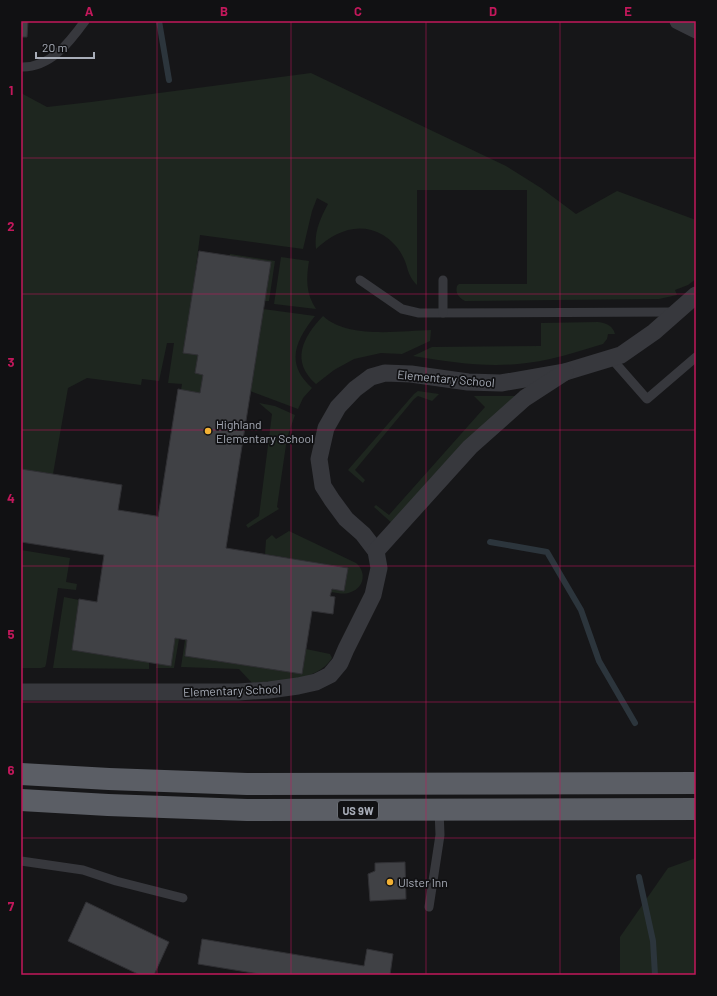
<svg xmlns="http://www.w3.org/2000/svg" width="717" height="996" font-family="Barlow,sans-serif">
<rect width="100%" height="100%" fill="#161618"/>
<g fill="#1e261f">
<path d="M 311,73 L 506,166 L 541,188 L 576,214 L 617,191 L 696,220 L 696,279 L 688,285 L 675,290 L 677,295 L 659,299 L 465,301 C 459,298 455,293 457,286 L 459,284 L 527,284 L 527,190 L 417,190 L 417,285 C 406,274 409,267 402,255 C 398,247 391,240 383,235 C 358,221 335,232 316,249 C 314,232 320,219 328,204 L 317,198 L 312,211 L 303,249 L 200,235 L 193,291 L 183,353 L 198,355 L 195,373 L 203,375 L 200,393 L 181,390 L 182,384 L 168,383 L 174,343 L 167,343 L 159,381 L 142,379 L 141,385 L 87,378 L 68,388 L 53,474 L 21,469 L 21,93 L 47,107 L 91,102 Z"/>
<path d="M 230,254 L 275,261 L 269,301 L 265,301 L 230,256 Z"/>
<path d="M 281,257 L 309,261 C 306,279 306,294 316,309 L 274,304 Z"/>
<path d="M 263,309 L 315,316 C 295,341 285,364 312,388 L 303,398 L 298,409 L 250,391 Z"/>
<path d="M 323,316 C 347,339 400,331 431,330 L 430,341 L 402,354 L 381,353 L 354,359 L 334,370 L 316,384 C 290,361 303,337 323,316 Z"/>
<path d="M 598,322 C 607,323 613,326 615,334 L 608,334 L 607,339 L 603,344 C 585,349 568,355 550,359 C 501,370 462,364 413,356 L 432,347 L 541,346 L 541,323 Z"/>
<path d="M 418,391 L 439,394 L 432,401 L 418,396 L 414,399 L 355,470 L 365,480 L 363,483 L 348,470 L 414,394 Z"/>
<path d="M 474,396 L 516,396 L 394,525 L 374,507 L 376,505 L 389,515 L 485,407 Z"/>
<path d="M 259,403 L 275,406 L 295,415 L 287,438 L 277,507 L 279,509 L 248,528 L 246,525 L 259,516 L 272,414 Z"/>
<path d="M 289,531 L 356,563 C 367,572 364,588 351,592 C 345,595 338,593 331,592 L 332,589 L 344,591 L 348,568 L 265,554 L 266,540 L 272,535 L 276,539 Z"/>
<path d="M 21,550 L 70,558 L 66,582 L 77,584 L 76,590 L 58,588 L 46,664 L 45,667 L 41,668 L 21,668 Z"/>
<path d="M 64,597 L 79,600 L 72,650 L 149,662 L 149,669 L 53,668 Z"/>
<path d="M 175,638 L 179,639 L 174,668 L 156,668 L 157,663 L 171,665 Z"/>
<path d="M 185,640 L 187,640 L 185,656 L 302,674 L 306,649 L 330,654 L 332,658 C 316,683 278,680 252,683 L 239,669 L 181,667 Z"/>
<path d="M 696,858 L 696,975 L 620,975 L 620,937 L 668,868 Z"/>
</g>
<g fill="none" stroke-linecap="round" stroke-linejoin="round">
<g stroke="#2c353c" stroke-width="6">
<path d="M 159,21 L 169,80"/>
<path d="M 490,542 L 547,552 L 581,610 L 599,661 L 635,723"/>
<path d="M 639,877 L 653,941 L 655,975"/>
</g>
</g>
<g fill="#404145" stroke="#303034">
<path d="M 21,21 L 28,21 L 27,37 L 21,37 Z"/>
<path d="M 199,251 L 271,262 L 226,548 L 348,568 L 344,591 L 332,589 L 330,596 L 335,597 L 333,614 L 312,611 L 302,674 L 185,656 L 187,640 L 175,638 L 171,666 L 72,650 L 79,599 L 97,602 L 104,555 L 21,542 L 21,469 L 122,485 L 118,510 L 156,516 L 158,517 L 178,389 L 200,393 L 203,375 L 195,373 L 198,355 L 183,353 Z"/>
<path d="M 405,862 L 406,899 L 370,901 L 368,874 L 375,871 L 375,863 Z"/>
<path d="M 86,902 L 169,942 L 154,975 L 140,975 L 68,941 Z"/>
<path d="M 202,939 L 364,966 L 367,949 L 393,954 L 390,975 L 265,975 L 198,964 Z"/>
</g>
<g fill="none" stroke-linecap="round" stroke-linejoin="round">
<g stroke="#37383d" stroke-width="9">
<path d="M 21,67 C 50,68 69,43 85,21"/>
<path d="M 360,280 L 402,309 L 419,313 L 675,312"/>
<path d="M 443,280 L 443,313"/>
<path d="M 611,358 L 647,399 L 696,357"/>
<path d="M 21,861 L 83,870 L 116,881 L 183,898"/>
<path d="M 429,907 L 440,835 L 439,810"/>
</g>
<g stroke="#37383d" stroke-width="17">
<path d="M 678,21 L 696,30"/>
<path d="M 376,551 L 363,534 L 346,519 L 332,500 L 323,486 L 319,459 L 326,428 L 338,407 L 355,389 L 371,377 L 385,373 L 411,374 L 468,382 L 501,383 L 565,372 L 621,355 L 654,332 L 696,295"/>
<path d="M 21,692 L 238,692 L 269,690 L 298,686 L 316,682 L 330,675 L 340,663 L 346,649 L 373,595 L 379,568 L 376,551 L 470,447 L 525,398 L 565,372"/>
</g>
<g stroke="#5b5e65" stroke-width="22">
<path d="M 21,774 L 109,779 L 247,784 L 696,783"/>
<path d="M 21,800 L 108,805 L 247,810 L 696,809"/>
</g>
</g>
<path fill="none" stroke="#c2185b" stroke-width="1" stroke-opacity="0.55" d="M 157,21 L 157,975M 291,21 L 291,975M 426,21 L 426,975M 560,21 L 560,975M 21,158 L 696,158M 21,294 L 696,294M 21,430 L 696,430M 21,566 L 696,566M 21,702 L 696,702M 21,838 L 696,838"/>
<g fill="#f2b134" stroke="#111113" stroke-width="1.5">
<circle cx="208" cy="431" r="4"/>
<circle cx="390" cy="882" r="4"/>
</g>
<g text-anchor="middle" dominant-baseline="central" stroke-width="3.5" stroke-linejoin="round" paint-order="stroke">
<rect fill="#111113" stroke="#7b7e86" stroke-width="1" x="338" y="801" width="40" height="18" rx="3"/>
<g font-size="11" font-weight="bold" fill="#a8adb8">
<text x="358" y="810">US 9W</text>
</g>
<g font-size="12" fill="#a8adb8" stroke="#111113">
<text transform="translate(446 378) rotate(5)">Elementary School</text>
<text transform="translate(232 690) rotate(-2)">Elementary School</text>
</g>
<g font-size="12" fill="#a8adb8" stroke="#111113" text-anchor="start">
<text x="216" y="424">Highland<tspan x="216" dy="14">Elementary School</tspan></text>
<text x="398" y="882">Ulster Inn</text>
</g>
</g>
<rect width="717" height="996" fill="none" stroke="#111113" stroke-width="44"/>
<path d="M36 52v6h58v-6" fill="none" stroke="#a8adb8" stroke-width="2"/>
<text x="42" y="52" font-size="12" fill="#a8adb8" stroke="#111113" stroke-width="3" paint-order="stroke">20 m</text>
<rect x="22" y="22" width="673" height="952" fill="none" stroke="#c2185b" stroke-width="1.5"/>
<g font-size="13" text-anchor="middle" font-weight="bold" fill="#c2185b">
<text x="89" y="16">A</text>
<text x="224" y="16">B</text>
<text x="358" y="16">C</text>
<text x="493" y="16">D</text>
<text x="628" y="16">E</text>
<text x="11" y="95">1</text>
<text x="11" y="231">2</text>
<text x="11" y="367">3</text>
<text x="11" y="503">4</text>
<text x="11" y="639">5</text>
<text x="11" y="775">6</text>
<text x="11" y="911">7</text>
</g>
</svg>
